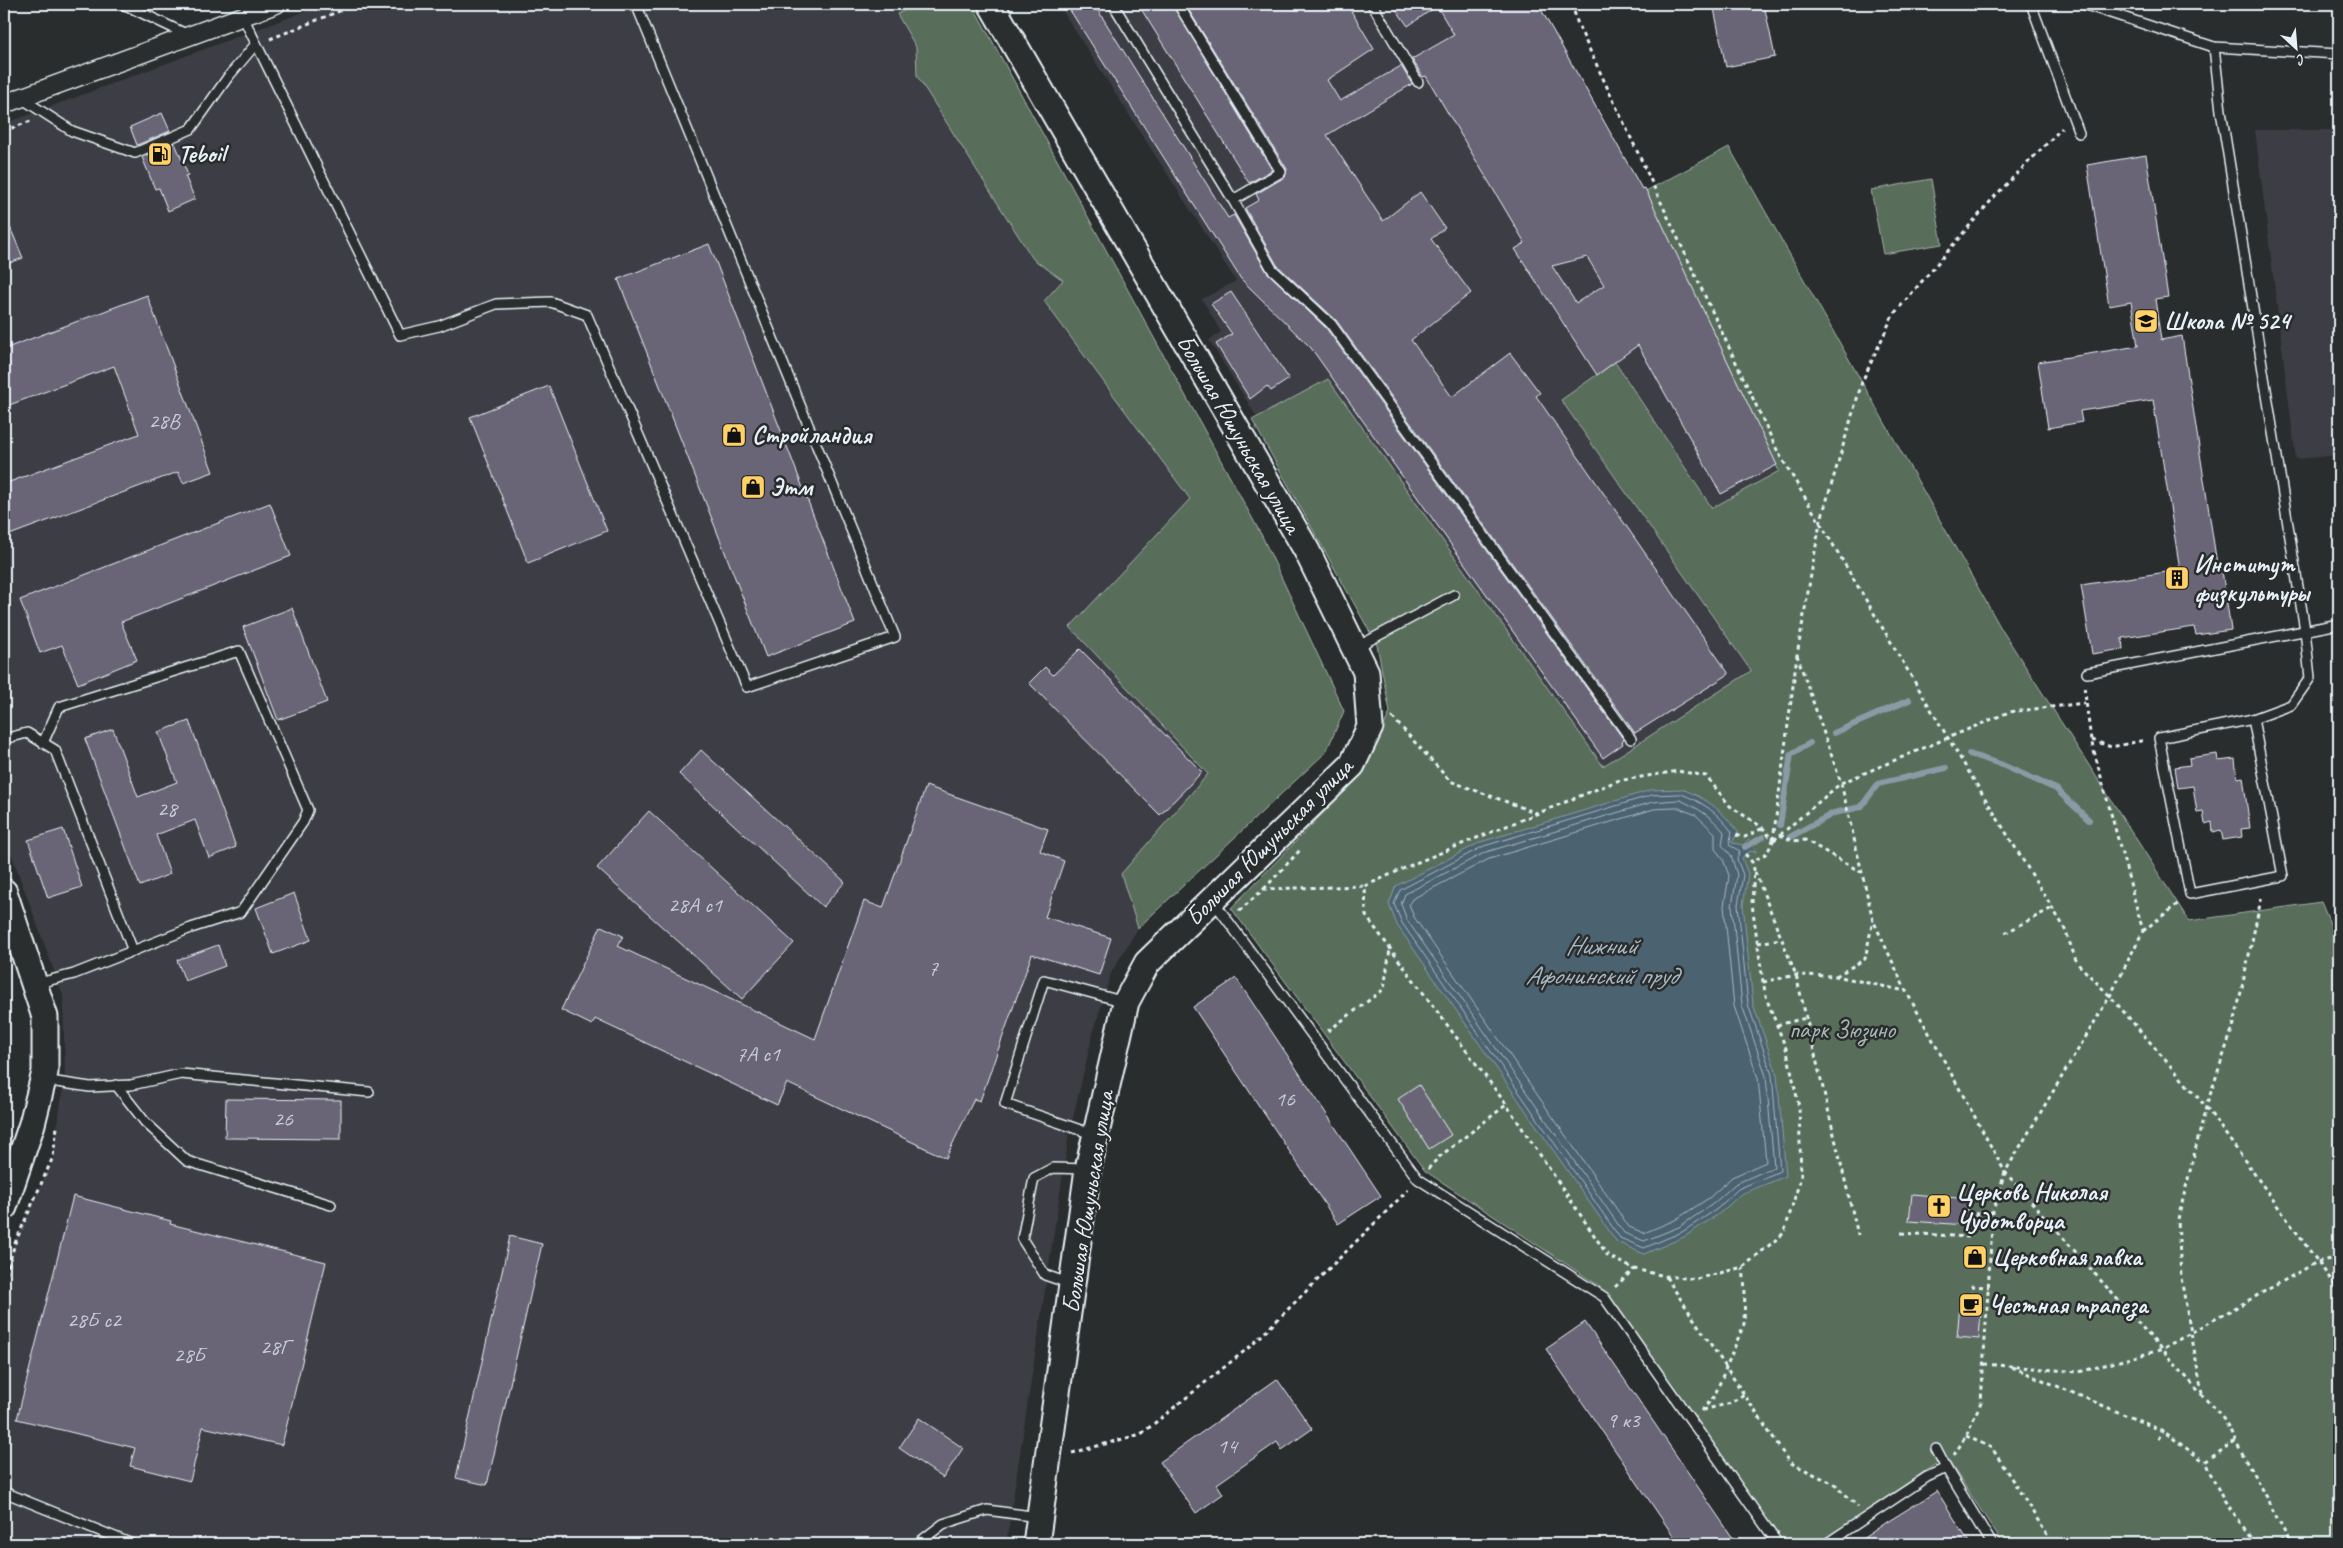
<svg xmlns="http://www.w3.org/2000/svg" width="2343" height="1548" font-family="Caveat,sans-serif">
<rect width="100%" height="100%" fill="#2a2d2e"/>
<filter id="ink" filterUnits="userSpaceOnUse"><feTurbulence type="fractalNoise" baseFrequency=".02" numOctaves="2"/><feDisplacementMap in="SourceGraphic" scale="10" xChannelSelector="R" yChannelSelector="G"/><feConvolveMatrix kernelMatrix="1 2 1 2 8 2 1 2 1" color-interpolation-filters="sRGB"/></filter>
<g filter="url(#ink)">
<g fill="#3d3e44">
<path d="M 325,4 L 918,4 L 897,14 L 916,47 L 917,76 L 1033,259 L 1064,280 L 1044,301 L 1190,499 L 1071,627 L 1208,774 L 1121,874 L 1138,928 L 1111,973 L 1093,1033 L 1069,1134 L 1006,1544 L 4,1544 L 4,1264 L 52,1161 L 65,1076 L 63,995 L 4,834 L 4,124 Z"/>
<path d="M 1058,4 L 1539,4 L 1644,192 L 1779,471 L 1712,508 L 1616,362 L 1561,400 L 1751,671 L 1603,767 L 1328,379 L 1258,419 L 1209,340 L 1221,332 L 1202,299 L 1236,281 Z"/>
<path d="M 2255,130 L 2339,130 L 2339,455 L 2296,459 Z"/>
</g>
<g fill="#596e5a" stroke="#a0b0a9">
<path d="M 918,4 L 972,4 L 1262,536 L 1344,711 L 1326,752 L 1138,928 L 1121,874 L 1208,774 L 1070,627 L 1190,499 L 1044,301 L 1063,280 L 1033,259 L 917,76 L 916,47 L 897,14 Z"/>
<path d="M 1729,147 L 2002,630 L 2189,921 L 2321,902 L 2339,945 L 2339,1544 L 2003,1544 L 1946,1457 L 1817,1544 L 1779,1544 L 1598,1285 L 1425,1171 L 1231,908 L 1364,771 L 1390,712 L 1377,645 L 1252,420 L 1328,379 L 1603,766 L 1751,671 L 1561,400 L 1615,362 L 1712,508 L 1779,471 L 1644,192 Z"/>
<path d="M 1931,179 L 1942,244 L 1883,254 L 1871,190 Z"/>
</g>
<path fill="#4b626f" stroke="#8a9ba6" d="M 1682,789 C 1709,800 1720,809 1738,832 L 1732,843 L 1743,845 L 1749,839 L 1756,852 L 1750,851 L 1742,858 L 1748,874 L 1743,905 L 1753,1004 L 1777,1074 L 1786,1176 L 1741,1194 L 1720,1213 L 1684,1237 L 1644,1254 L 1617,1242 L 1397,925 L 1389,904 L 1396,886 L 1481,842 L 1651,790 Z"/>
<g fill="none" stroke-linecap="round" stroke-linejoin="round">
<g stroke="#a9b8c1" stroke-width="1">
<path d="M 1681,794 C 1703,802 1718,813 1732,832 L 1729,845 L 1740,851 L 1737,859 L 1743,875 L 1738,905 L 1748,1004 L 1772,1075 L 1780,1171 L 1738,1189 L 1717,1209 L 1682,1232 L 1644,1248 L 1620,1238 L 1402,923 L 1394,904 L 1400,890 L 1484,846 L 1652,795 Z"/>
<path d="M 1680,800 C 1698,808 1711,816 1724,832 L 1722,845 L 1731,855 L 1737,875 L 1732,906 L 1742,1005 L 1766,1076 L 1774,1167 L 1735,1184 L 1713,1204 L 1679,1227 L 1644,1241 L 1624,1233 L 1407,920 L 1401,904 L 1405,894 L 1486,852 L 1653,802 Z"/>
<path d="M 1679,808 L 1696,815 L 1715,833 L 1715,849 L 1723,859 L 1729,876 L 1724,906 L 1734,1006 L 1758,1078 L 1766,1162 L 1732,1177 L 1709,1198 L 1675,1220 L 1644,1233 L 1629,1227 L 1414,917 L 1409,904 L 1412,899 L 1489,859 L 1654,809 Z"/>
</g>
<g stroke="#8a9ba6" stroke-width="6">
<path d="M 1834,733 L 1909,700"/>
<path d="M 1969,754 L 2000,764 L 2056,789 L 2089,820"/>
<path d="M 1780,825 L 1791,754 L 1810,743"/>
<path d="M 1790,837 L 1834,813 L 1861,807 L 1878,784 L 1946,768"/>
<path d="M 1745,847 L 1763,837"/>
</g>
</g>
<g fill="#696577" stroke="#e8f1f8" fill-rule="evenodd">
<path d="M 1066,4 L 1094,4 L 1228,218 L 1234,215 L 1267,272 L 1326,328 L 1624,740 L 1622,742 L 1623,744 L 1603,758 L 1311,348 L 1241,279 Z"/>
<path d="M 1138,4 L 1172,4 L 1272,170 L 1249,183 Z"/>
<path d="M 1185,4 L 1347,4 L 1374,49 L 1327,80 L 1340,101 L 1401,66 L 1412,84 L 1327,135 L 1383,221 L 1420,192 L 1445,228 L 1431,239 L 1471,293 L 1411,340 L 1452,397 L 1510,353 L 1540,393 L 1536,396 L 1729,674 L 1635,733 L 1336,320 L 1277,265 L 1245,208 L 1259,200 L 1256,194 L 1285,177 L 1287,169 Z"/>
<path d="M 1392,4 L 1538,4 L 1642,189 L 1645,188 L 1777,465 L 1721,494 L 1638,345 L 1597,375 L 1515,249 L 1525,243 L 1426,76 L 1423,77 L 1412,59 L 1454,35 L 1437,6 L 1408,26 ZM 1587,257 L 1604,285 L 1576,303 L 1552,266 Z"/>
<path d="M 1713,4 L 1764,4 L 1775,57 L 1726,67 Z"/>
<path d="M 162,113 L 170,131 L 137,145 L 130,127 Z"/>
<path d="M 175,143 L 188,175 L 185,176 L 195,199 L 168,211 L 159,188 L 155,189 L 142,157 Z"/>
<path d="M 2146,155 L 2168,297 L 2155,299 L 2161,340 L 2182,336 L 2217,564 L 2221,564 L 2231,630 L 2196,635 L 2194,627 L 2122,638 L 2123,649 L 2092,654 L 2081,585 L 2180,570 L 2153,400 L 2080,411 L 2082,422 L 2048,428 L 2038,362 L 2138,346 L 2131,302 L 2109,306 L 2087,165 Z"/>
<path d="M 4,213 L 23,258 L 4,265 Z"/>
<path d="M 709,244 L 855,623 L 766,657 L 618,279 Z"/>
<path d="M 1231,292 L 1289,379 L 1271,391 L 1267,386 L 1250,399 L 1216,344 L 1232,334 L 1211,304 Z"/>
<path d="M 147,295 L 213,472 L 183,483 L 178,472 L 4,537 L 4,484 L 139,434 L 114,366 L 4,407 L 4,349 Z"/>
<path d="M 549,386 L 607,531 L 528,563 L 470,417 Z"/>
<path d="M 270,503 L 291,556 L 121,622 L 137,660 L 78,684 L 62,645 L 40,653 L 20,600 Z"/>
<path d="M 292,608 L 327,702 L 278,720 L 243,627 Z"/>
<path d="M 1080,649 L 1202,772 L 1160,815 L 1029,683 L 1045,667 L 1053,675 Z"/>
<path d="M 189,721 L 236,847 L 209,858 L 195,820 L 156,835 L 170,874 L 140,886 L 85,739 L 113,729 L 138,797 L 177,782 L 158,732 Z"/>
<path d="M 701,750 L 845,882 L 823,907 L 679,774 Z"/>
<path d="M 2217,754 L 2218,761 L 2235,759 L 2237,778 L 2243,777 L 2250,828 L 2241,829 L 2242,837 L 2223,840 L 2221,830 L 2213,832 L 2212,822 L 2205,824 L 2203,812 L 2197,813 L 2193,786 L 2178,788 L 2175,767 L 2190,765 L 2189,758 Z"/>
<path d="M 926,786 L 1048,829 L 1040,851 L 1064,861 L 1045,917 L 1111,938 L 1099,975 L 1032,954 L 980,1101 L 974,1099 L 946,1158 L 787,1083 L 777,1105 L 595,1019 L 592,1025 L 561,1010 L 601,926 L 623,936 L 618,946 L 815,1039 L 864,901 L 883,908 Z"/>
<path d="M 649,811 L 794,943 L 742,999 L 597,868 Z"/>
<path d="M 63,829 L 82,887 L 48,898 L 28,840 Z"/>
<path d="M 294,893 L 311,940 L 273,954 L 256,908 Z"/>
<path d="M 218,945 L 225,966 L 185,981 L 177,960 Z"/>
<path d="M 1236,978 L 1381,1196 L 1338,1224 L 1193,1007 Z"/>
<path d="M 1419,1085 L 1451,1135 L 1429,1149 L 1398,1099 Z"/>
<path d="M 226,1099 L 341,1100 L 341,1139 L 225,1138 Z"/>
<path d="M 1912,1194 L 1969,1199 L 1966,1225 L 1909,1221 Z"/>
<path d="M 73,1196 L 171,1221 L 170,1224 L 326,1262 L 282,1445 L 203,1427 L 190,1481 L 130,1466 L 135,1448 L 17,1419 Z"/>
<path d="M 510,1236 L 542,1244 L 487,1485 L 456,1478 Z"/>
<path d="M 1961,1294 L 1982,1295 L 1979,1339 L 1957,1337 Z"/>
<path d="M 1585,1322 L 1635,1395 L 1737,1544 L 1679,1544 L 1546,1349 Z"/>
<path d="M 1277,1379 L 1312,1429 L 1282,1450 L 1277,1442 L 1217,1484 L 1223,1494 L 1196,1513 L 1160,1462 Z"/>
<path d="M 919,1418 L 963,1448 L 943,1478 L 899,1448 Z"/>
<path d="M 1937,1491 L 1970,1544 L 1855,1544 L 1887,1522 Z"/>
</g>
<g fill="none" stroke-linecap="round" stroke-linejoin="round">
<defs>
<g id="lane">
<path d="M 123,4 L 188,35"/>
<path d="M 1113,4 L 1233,200 L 1281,172 L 1178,4"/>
<path d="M 1372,4 L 1418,82"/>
<path d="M 2031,4 L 2079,133"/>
<path d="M 2083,4 L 2214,47 L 2339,54"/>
<path d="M 243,17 L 400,335 L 439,326 L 496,304 L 551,302 L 587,315 L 747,687 L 895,637 L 636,4"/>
<path d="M 2214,47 L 2221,111 L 2305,630 L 2310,678 L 2291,705 L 2253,719"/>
<path d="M 21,98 L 72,131 L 135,153 L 191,129 L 228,77 L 255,45"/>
<path d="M 1233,200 L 1272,269 L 1331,324 L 1631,739"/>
<path d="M 1355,648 L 1454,595"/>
<path d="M 2087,673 L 2339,624"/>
<path d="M 2253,719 L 2283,876 L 2190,894 L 2159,738 Z"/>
<path d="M 4,739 L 27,733 L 55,750 L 133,951"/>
<path d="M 1214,902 L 1418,1179 L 1604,1297 L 1778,1544"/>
<path d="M 35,984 L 74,974 L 191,928 L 241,912 L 303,822 L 308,810 L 239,651 L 59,707 L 43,743"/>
<path d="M 43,1080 L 90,1087 L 131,1085 L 181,1074 L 369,1092"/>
<path d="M 116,1085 L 145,1122 L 187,1161 L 331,1205"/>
<path d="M 1095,1135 L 1005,1104 L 1044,980 L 1125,1002"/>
<path d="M 1071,1284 L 1045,1275 L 1022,1239 L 1034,1178 L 1053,1168 L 1086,1169"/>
<path d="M 1936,1449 L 1946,1468"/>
<path d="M 4,1492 L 132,1544"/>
<path d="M 917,1544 L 943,1524 L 987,1510 L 1038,1517"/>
<path d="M 1826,1544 L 1927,1477 L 1946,1468 L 1992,1544"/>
</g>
<path id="street" d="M 4,104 L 276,4"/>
<g id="secondary">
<path d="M 991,4 L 1307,551 L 1366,672 L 1370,727 L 1352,765 L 1147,963 L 1126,1002 L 1088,1169 L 1036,1544"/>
<path d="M 4,892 L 45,1017 L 45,1072 L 32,1124 L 4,1207"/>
</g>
</defs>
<use href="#lane" stroke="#e8f1f8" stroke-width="12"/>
<use href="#street" stroke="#e8f1f8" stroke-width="21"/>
<use href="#secondary" stroke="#e8f1f8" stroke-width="29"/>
<g stroke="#e8f1f8" stroke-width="3" stroke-dasharray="4 4" stroke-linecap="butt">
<path d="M 1572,4 L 1578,25 L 1778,452 L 1948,738 L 2064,927 L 2077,963 L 2110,996 L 2206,1107 L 2339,1291"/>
<path d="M 270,39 L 357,4"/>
<path d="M 4,131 L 31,121"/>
<path d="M 1797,655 L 1841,783 L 1873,920 L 1906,991 L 2005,1172 L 2225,1421 L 2291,1544"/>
<path d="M 1392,717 L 1450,781 L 1537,813"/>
<path d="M 2092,740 L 2111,747 L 2146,740"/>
<path d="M 1736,835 L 1745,837 L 1763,828"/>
<path d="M 1780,835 L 1793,841 L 1805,840 L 1861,872"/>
<path d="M 1773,840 L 1797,655 L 1820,523 L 1862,382 L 1893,315 L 1995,196 L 2062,128"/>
<path d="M 1774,840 L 1841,783 L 2009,712 L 2085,703"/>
<path d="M 1745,854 L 1752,862 L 1754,869 L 1752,904 L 1763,982 L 1767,1000 L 1787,1051 L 1799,1107 L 1801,1177 L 1784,1233 L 1743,1267 L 1696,1279 L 1665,1276 L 1634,1269 L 1608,1256 L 1506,1104 L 1366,916 L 1365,886 L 1418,862 L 1617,781 L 1678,771 L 1706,776 L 1730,806 L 1763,828 L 1773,841 L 1767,853 L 1752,862"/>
<path d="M 1755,872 L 1796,975 L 1858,1235"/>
<path d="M 1264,889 L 1301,849"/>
<path d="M 1239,911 L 1264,889 L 1365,886"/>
<path d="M 2143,931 L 2180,902"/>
<path d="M 2005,933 L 2052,908"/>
<path d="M 1758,943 L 1781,939"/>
<path d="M 1836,976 L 1865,959 L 1873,920"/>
<path d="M 1763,982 L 1796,975 L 1836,976 L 1905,991"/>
<path d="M 1777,1025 L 1806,1018"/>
<path d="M 1328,1031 L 1384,989 L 1390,949"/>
<path d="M 1428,1169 L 1439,1157 L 1506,1105"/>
<path d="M 1967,1213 L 1990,1215 L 1992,1211"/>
<path d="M 1901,1233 L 1971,1237 L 1976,1214"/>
<path d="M 1666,1277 L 1789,1462 L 1836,1485 L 1858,1507"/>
<path d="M 4,1282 L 15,1243 L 53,1157 L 57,1127"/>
<path d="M 1615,1287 L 1634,1269"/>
<path d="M 1972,1295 L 1972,1286 L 1989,1287"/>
<path d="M 1984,1364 L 2079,1372 L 2160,1350 L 2317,1262 L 2339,1257"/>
<path d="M 2012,1367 L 2163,1431 L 2205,1462"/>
<path d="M 2202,1393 L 2181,1278 L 2178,1219 L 2206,1107 L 2234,1024 L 2262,895"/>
<path d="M 1703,1410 L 1731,1403 L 1744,1394"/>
<path d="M 1701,1411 L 1714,1397 L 1744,1324 L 1745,1290 L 1743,1267"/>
<path d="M 1966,1436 L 1992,1448 L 2053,1544"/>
<path d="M 2158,1439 L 2163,1431"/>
<path d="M 2235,1441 L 2205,1462 L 2224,1501 L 2256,1544"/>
<path d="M 1072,1453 L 1141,1434 L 1252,1345 L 1408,1190"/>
<path d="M 1954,1455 L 1966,1436 L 1981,1402 L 1993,1211 L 2005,1172 L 2110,996 L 2143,931 L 2091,740 L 2084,686"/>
<path d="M 2273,1544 L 2288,1539"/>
</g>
<use href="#lane" stroke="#2a2d2e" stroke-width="9"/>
<use href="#street" stroke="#2a2d2e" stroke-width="18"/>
<use href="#secondary" stroke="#2a2d2e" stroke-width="25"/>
</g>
</g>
<defs>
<symbol id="fuel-square" viewBox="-11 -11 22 22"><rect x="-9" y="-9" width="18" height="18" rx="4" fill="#ffd166" stroke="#2a2d2e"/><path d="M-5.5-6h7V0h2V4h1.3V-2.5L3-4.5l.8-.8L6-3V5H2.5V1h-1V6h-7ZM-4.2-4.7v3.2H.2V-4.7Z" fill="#111"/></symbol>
<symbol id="school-square" viewBox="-11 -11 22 22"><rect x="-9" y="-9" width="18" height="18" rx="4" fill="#ffd166" stroke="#2a2d2e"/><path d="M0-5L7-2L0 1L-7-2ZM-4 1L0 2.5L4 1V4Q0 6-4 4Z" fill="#111"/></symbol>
<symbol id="shop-square" viewBox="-11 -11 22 22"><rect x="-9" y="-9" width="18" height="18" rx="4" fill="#ffd166" stroke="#2a2d2e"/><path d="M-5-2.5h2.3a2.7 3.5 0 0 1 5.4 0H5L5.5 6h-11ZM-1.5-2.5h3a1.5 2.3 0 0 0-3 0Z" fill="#111"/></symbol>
<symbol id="building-square" viewBox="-11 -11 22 22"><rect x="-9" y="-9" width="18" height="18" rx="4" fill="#ffd166" stroke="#2a2d2e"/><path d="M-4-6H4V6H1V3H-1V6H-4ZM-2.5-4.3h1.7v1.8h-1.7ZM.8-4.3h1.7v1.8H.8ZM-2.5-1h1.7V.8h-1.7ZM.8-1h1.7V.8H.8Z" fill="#111"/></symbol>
<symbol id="church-square" viewBox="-11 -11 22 22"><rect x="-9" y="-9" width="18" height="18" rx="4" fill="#ffd166" stroke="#2a2d2e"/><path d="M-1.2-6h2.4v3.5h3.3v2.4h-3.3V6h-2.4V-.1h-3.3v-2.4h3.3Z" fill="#111"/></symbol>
<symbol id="cafe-square" viewBox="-11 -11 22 22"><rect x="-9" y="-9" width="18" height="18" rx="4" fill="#ffd166" stroke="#2a2d2e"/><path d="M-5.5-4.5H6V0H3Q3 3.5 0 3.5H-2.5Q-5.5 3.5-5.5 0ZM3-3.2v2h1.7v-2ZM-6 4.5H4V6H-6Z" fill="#111"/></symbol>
</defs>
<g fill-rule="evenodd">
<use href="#fuel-square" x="146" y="140" width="28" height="28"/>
<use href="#school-square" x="2132" y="307" width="28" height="28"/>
<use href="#shop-square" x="720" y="421" width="28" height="28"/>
<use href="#shop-square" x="739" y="473" width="28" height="28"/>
<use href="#building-square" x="2163" y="564" width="28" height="28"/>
<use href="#church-square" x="1925" y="1192" width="28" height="28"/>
<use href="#shop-square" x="1961" y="1243" width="28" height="28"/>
<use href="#cafe-square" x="1957" y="1291" width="28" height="28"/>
</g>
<g text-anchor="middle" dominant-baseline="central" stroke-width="5" stroke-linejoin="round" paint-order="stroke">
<g font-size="22" fill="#c8ced8">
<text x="164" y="421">28В</text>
<text x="167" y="809">28</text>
<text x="695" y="905">28А с1</text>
<text x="933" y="968">7</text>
<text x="758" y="1054">7А с1</text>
<text x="1285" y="1099">16</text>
<text x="283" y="1119">26</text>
<text x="94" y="1320">28Б с2</text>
<text x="275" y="1347">28Г</text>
<text x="189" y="1355">28Б</text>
<text x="1623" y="1420">9 к3</text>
<text x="1227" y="1446">14</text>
</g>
<g font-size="25" font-weight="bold" fill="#e8f1f8" stroke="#2a2d2e" text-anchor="start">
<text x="178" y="154">Teboil</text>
<text x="2164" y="321">Школа № 524</text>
<text x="752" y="435">Стройландия</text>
<text x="770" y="487">Этм</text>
<text x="2194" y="564">Институт<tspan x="2194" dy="29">физкультуры</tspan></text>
<text x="1956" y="1192">Церковь Николая<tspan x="1956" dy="29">Чудотворца</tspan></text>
<text x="1992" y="1257">Церковная лавка</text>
<text x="1988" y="1305">Честная трапеза</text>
</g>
<g font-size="25" fill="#e8f1f8" stroke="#2a2d2e">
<text transform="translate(1239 434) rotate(60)">Большая Юшуньская улица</text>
<text transform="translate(1269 842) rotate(-45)">Большая Юшуньская улица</text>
<text transform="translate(1088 1202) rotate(-81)">Большая Юшуньская улица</text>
</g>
<g font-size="25" fill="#a8b6b1" stroke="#2a2d2e">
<text x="1842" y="1030">парк Зюзино</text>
</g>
<g font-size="26" font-style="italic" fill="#a9b8c1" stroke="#2a2d2e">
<text x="1601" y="945">Нижний<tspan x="1601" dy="30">Афонинский пруд</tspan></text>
</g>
</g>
<rect width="2343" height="1548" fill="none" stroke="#2a2d2e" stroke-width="20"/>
<rect x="10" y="10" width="2323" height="1528" fill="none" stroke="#e8f1f8" stroke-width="2" filter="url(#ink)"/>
<g transform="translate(2296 48) rotate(154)" stroke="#2a2d2e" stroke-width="4" paint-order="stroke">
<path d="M0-4L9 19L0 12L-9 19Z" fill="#e8f1f8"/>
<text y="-8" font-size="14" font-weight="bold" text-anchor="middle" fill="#e8f1f8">С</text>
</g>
</svg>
